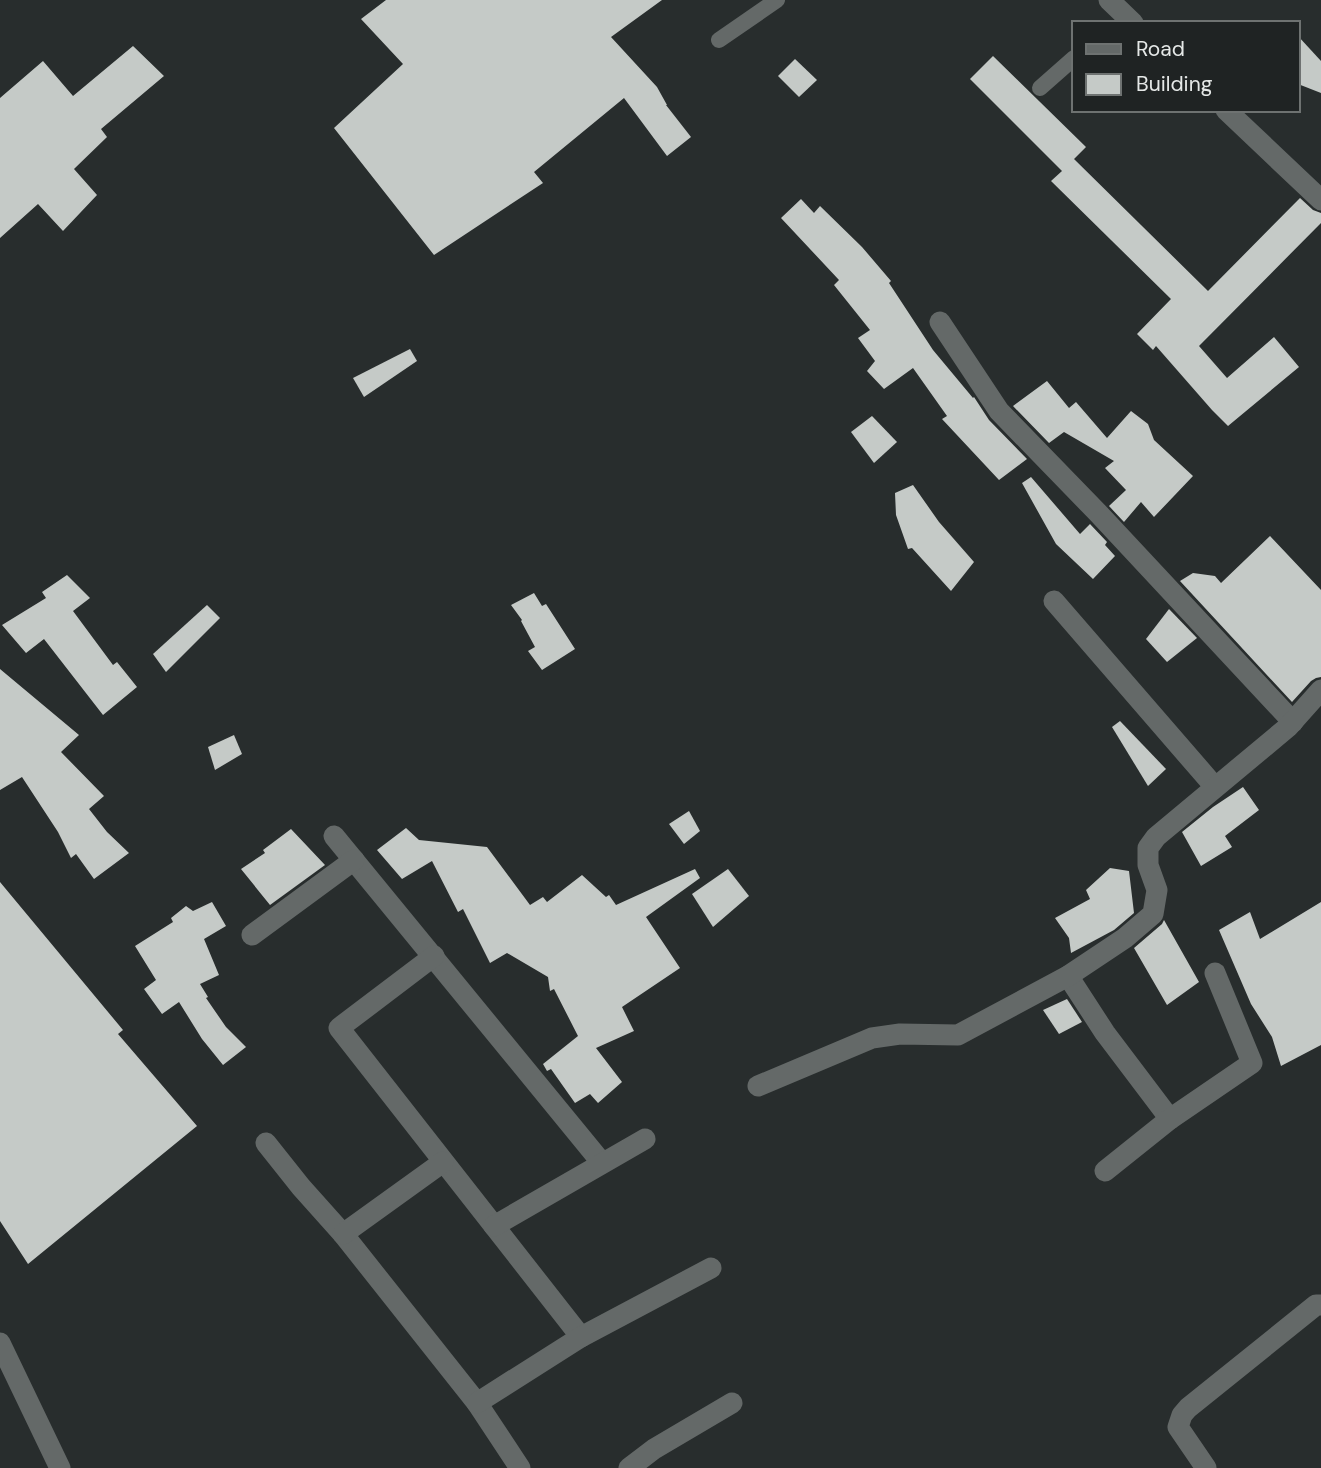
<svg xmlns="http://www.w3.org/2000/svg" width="1321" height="1468" font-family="'DM Sans',sans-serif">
<rect width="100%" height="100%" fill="#282d2d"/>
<g fill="#c5cac7">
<path d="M 386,0 L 662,0 L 611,37 L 657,87 L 667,105 L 666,105 L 691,137 L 667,156 L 624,98 L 534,172 L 543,183 L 434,255 L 334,128 L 403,64 L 361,19 Z"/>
<path d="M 1298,36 L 1321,61 L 1321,93 L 1298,84 Z"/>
<path d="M 133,46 L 164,76 L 101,129 L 107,137 L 74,169 L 97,195 L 63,231 L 38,204 L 0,238 L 0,98 L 43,61 L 73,96 Z"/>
<path d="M 993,56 L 1086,147 L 1074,159 L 1208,291 L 1300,198 L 1313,210 L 1321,213 L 1321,223 L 1199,346 L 1227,378 L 1274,337 L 1299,367 L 1228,426 L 1212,410 L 1156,346 L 1153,350 L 1137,334 L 1171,299 L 1051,181 L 1062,171 L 970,79 Z"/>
<path d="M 795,59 L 817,80 L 799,97 L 778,76 Z"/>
<path d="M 801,199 L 814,213 L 820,206 L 862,247 L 891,281 L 889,283 L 933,350 L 973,398 L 974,397 L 989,420 L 1027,459 L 999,480 L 942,419 L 947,416 L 913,368 L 884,389 L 867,371 L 875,361 L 858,338 L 870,330 L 834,285 L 839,280 L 781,218 Z"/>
<path d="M 410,349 L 417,361 L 364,397 L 353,378 Z"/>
<path d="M 1047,381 L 1069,408 L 1076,402 L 1107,438 L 1131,411 L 1148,424 L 1154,440 L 1193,476 L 1154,517 L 1141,502 L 1124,522 L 1109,506 L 1126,490 L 1105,468 L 1114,461 L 1064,432 L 1049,443 L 1013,406 Z"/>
<path d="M 872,416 L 897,442 L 874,463 L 851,432 Z"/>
<path d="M 1031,477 L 1080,534 L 1090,524 L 1107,542 L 1105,545 L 1115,556 L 1093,579 L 1056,544 L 1022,483 Z"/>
<path d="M 913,485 L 939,522 L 974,562 L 951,591 L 912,548 L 908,549 L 896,515 L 895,493 Z"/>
<path d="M 1270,536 L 1321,590 L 1321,677 L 1316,678 L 1311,681 L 1292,702 L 1180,581 L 1193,573 L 1215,576 L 1221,583 Z"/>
<path d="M 67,575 L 90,598 L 73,611 L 113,665 L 117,662 L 137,687 L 103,715 L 44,639 L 26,653 L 2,625 L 46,598 L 42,592 Z"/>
<path d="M 534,593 L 542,606 L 546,604 L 575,649 L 542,670 L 528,651 L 535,647 L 521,621 L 522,620 L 511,605 Z"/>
<path d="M 207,605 L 220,618 L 166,672 L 153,654 Z"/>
<path d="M 1169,609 L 1197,638 L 1167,662 L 1146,639 Z"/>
<path d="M 0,669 L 79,735 L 61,752 L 104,796 L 89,809 L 107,832 L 129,853 L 94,879 L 76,854 L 71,858 L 58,832 L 22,777 L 0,790 Z"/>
<path d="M 1120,721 L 1166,769 L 1148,786 L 1112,727 Z"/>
<path d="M 234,735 L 242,754 L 215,770 L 208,747 Z"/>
<path d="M 1243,787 L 1259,810 L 1225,836 L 1232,847 L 1201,866 L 1182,832 L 1213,807 Z"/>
<path d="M 689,811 L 700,831 L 684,844 L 669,824 Z"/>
<path d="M 406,828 L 419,840 L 487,847 L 530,905 L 543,897 L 547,902 L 582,875 L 606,897 L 609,895 L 616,905 L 695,869 L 700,878 L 646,917 L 680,968 L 622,1007 L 634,1031 L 596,1048 L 622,1082 L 598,1103 L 590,1094 L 575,1103 L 551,1069 L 547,1071 L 543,1064 L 578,1036 L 554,989 L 550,991 L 548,977 L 507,953 L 490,963 L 463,909 L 458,912 L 432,861 L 402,879 L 377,850 Z"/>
<path d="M 291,829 L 325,865 L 270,905 L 241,869 L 265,853 L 263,850 Z"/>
<path d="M 1110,868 L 1129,871 L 1134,913 L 1114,930 L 1071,953 L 1069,938 L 1055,918 L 1090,899 L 1086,890 Z"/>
<path d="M 728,869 L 749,896 L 713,927 L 692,894 Z"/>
<path d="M 0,882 L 123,1030 L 118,1034 L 197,1126 L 28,1264 L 0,1221 Z"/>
<path d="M 212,902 L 226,926 L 204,939 L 219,975 L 200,984 L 208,997 L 206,998 L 226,1027 L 246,1047 L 223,1065 L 202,1039 L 179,1002 L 162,1014 L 144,989 L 156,980 L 135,946 L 173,922 L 171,918 L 186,906 L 193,911 Z"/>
<path d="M 1321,902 L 1321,1045 L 1281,1066 L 1272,1037 L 1251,1004 L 1219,930 L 1250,912 L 1260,939 Z"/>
<path d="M 1164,920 L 1199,982 L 1167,1005 L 1134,948 L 1162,924 Z"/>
<path d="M 1067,999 L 1082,1022 L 1059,1034 L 1043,1010 Z"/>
</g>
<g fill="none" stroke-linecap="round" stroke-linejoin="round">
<g stroke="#646968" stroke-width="16">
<path d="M 719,40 L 777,0"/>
<path d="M 1040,88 L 1074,58"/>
</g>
<g stroke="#646968" stroke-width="21">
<path d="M 940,322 L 999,411 L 1098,513 L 1293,722"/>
<path d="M 1054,601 L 1215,787"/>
<path d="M 334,836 L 602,1163"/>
<path d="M 252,935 L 354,860"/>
<path d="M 434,956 L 339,1028 L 581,1337"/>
<path d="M 1068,976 L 1105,1033 L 1170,1119"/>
<path d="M 758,1086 L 872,1038 L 900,1034 L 958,1035 L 1068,976 L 1125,938 L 1153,914 L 1157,890 L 1148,865 L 1148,848 L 1156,837 L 1288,727 L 1321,690"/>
<path d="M 266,1143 L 301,1187 L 343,1234 L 477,1403 L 520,1468"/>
<path d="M 1105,1171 L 1170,1119 L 1252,1063 L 1215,973"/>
<path d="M 494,1226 L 645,1139"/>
<path d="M 343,1234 L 443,1162"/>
<path d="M 0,1343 L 60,1468"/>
<path d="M 477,1403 L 581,1337 L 711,1268"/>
<path d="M 629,1468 L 654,1449 L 732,1403"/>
<path d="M 1206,1468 L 1178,1427 L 1182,1415 L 1188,1408 L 1316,1305 L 1321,1305"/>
</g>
<g stroke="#646968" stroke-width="21">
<path d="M 1109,0 L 1133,23"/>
<path d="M 1226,110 L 1321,200"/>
</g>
</g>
<rect x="1072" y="21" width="228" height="91" fill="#1f2323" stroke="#6e7271" stroke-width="2"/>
<rect x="1086" y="44" width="35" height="10" fill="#646968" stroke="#6e7271" stroke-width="2"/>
<text x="1136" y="56" font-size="21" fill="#e5e8e7">Road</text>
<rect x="1086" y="74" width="35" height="21" fill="#c5cac7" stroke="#6e7271" stroke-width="2"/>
<text x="1136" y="91" font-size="21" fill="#e5e8e7">Building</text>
</svg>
